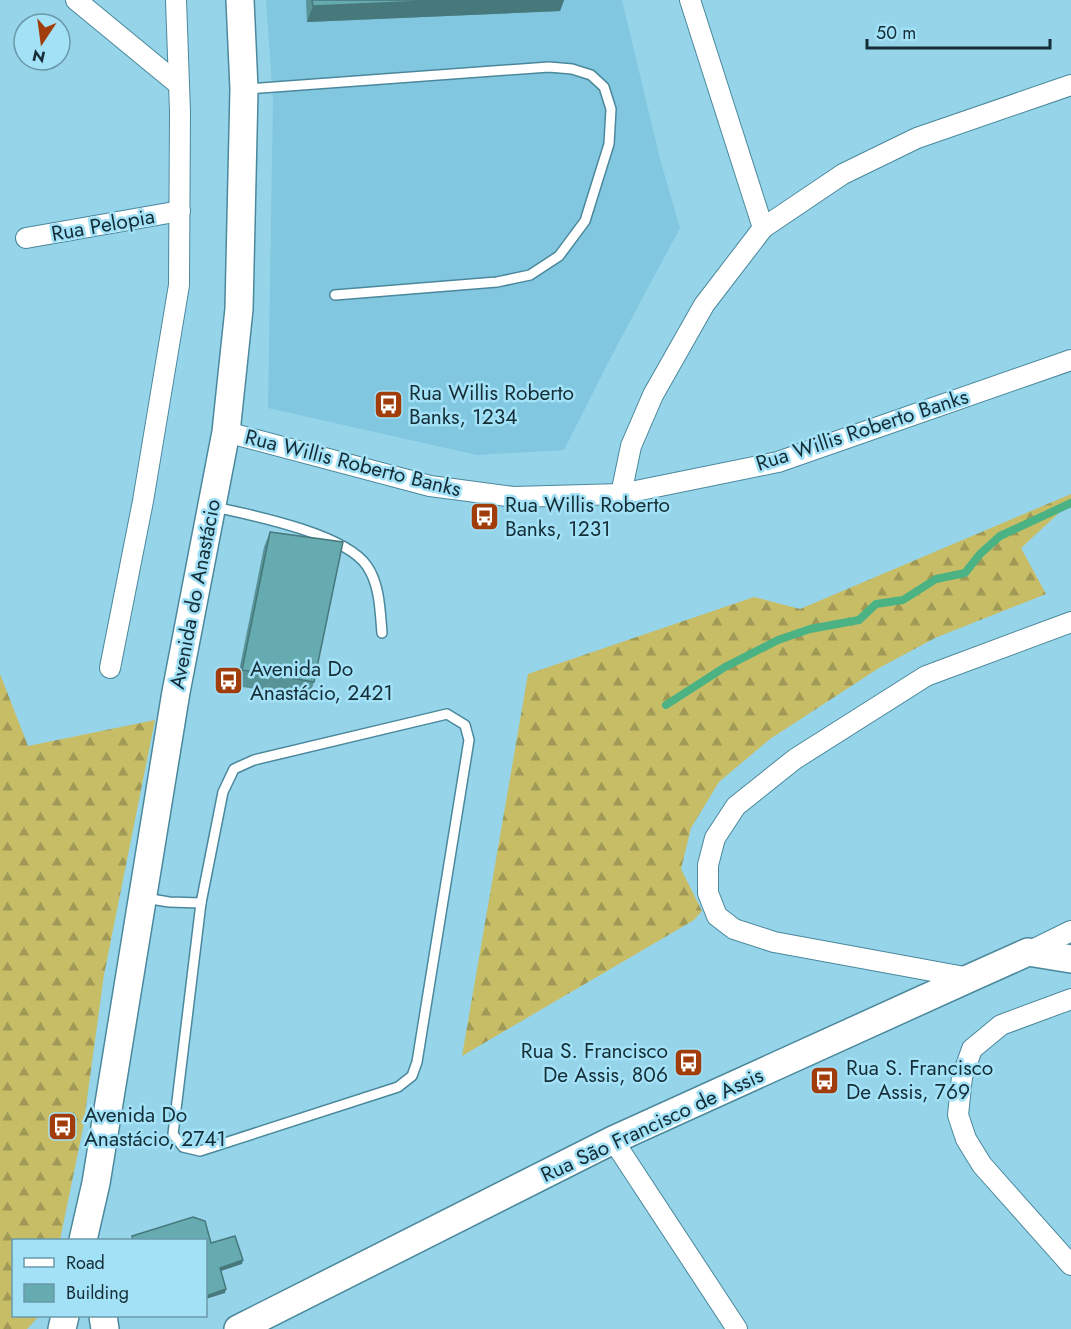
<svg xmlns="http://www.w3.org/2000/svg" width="1071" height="1329" font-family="Jost,sans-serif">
<defs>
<pattern id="forest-firs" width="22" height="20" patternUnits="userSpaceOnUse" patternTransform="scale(1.5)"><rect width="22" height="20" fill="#c8bd67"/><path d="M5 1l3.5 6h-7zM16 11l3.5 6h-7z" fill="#a19a56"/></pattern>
</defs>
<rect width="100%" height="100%" fill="#96d4e9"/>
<path fill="#80c7df" d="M 266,0 L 622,0 L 660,159 L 680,228 L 611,357 L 564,450 L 477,455 L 268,408 L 273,100 Z"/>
<g fill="url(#forest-firs)">
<path d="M 1071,494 L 1071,502 L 1021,548 L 1046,594 L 935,638 L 879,668 L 770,739 L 719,782 L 691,828 L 681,869 L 702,911 L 694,920 L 462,1056 L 528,674 L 754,597 L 800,609 Z"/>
<path d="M 0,674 L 28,746 L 155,720 L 104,975 L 83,1128 L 60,1240 L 14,1240 L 14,1316 L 39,1316 L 27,1329 L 0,1329 Z"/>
</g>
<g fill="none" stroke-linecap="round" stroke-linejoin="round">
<path stroke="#4bb284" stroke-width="8" d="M 666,705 L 725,667 L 778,640 L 810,629 L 859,620 L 876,604 L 903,600 L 936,579 L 965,573 L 980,554 L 1000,536 L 1071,503"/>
<defs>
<g id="lane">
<path d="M 246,89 L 549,67 L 572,69 L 591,75 L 604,87 L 611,109 L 609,144 L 585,221 L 559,256 L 530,275 L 497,282 L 335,295"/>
<path d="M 215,507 C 252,515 346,534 367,566 C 380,585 380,611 382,633"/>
<path d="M 447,714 L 465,725 L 469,740 L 417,1062 L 412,1076 L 398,1087 L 200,1151 L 183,1147 L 173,1134 L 201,903 L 223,792 L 234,769 L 254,760 Z"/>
<path d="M 145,898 L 169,902 L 201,903"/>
</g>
<g id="street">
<path d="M 76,0 L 178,84"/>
<path d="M 690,0 L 763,228"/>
<path d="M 26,238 L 180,211"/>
<path d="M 226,432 L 430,486 L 514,497 L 621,494 L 778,462 L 1071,360"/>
<path d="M 621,494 L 631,446 L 653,395 L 704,305 L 763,228 L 843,174 L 917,138 L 1071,85"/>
<path d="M 110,668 L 143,501 L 179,285 L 180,112 L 176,0"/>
<path d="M 1028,952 L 1071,931"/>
<path d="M 970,978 L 774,942 L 734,929 L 717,916 L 708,893 L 708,865 L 715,838 L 736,806 L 795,759 L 926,676 L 1071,622"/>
<path d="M 1071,999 L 1001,1025 L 972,1049 L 962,1077 L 958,1115 L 966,1139 L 982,1165 L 1071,1265"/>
<path d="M 613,1140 L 737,1329"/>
</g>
<g id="secondary">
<path d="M 83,1240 L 96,1183 L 176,692 L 226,432 L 239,309 L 244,89 L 240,0"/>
<path d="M 103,1316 L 105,1329"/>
<path d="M 62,1329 L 65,1316"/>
<path d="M 238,1329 L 613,1140 L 970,978 L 1028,952 L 1071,959"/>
</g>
</defs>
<use href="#lane" stroke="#4b889c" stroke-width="12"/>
<use href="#street" stroke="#4b889c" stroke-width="22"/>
<use href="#secondary" stroke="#4b889c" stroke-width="30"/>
<use href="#lane" stroke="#fff" stroke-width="9"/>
<use href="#street" stroke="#fff" stroke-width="20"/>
<use href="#secondary" stroke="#fff" stroke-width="27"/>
</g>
<g fill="#589397">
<path d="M 306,0 L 564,0 L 560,11 L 307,22 Z"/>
<path d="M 270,532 L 314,682 L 309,697 L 236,686 L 264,547 Z"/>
</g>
<g fill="#47787b">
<path d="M 451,0 L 564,0 L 560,11 L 307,22 L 313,6 Z"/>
<path d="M 243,1260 L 242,1264 L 218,1272 L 220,1268 Z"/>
<path d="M 226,1289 L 225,1293 L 206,1299 L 206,1296 Z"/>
</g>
<g fill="#66abb0" stroke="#47787b" stroke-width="1.5">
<path d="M 312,0 L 451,0 L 313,6 Z"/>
<path d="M 270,532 L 343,542 L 314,682 L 242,670 Z"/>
<path d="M 193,1217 L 205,1221 L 211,1243 L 235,1236 L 243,1260 L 220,1268 L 226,1289 L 206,1296 L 206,1240 L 133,1240 L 132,1236 Z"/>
</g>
<defs>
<symbol id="bus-square" viewBox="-11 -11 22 22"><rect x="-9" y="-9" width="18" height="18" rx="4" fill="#a13d0a" stroke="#a3e1f7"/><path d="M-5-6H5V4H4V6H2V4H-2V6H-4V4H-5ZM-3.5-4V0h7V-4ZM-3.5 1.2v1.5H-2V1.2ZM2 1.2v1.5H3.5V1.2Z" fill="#fff"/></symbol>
</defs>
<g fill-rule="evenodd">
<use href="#bus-square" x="372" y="388" width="33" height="33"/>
<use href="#bus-square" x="468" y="500" width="33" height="33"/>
<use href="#bus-square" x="212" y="664" width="33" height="33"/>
<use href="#bus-square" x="672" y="1046" width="33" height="33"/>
<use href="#bus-square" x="808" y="1064" width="33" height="33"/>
<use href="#bus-square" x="46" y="1110" width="33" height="33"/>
</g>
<g text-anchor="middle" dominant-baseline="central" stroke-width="5" stroke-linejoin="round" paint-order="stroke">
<g font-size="21" fill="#142d36" stroke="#a3e1f7">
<text transform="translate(103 225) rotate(-10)">Rua Pelopia</text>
<text transform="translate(862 430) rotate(-18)">Rua Willis Roberto Banks</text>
<text transform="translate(353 463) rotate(14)">Rua Willis Roberto Banks</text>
<text transform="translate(195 594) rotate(-79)">Avenida do Anastácio</text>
<text transform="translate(652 1125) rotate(-25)">Rua São Francisco de Assis</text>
</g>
<g font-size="21" fill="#142d36" stroke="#a3e1f7" text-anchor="start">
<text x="409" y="393">Rua Willis Roberto<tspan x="409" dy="24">Banks, 1234</tspan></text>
<text x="505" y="505">Rua Willis Roberto<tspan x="505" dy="24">Banks, 1231</tspan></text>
<text x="250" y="669">Avenida Do<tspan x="250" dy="24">Anastácio, 2421</tspan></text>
<text x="668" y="1051" text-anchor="end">Rua S. Francisco<tspan x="668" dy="24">De Assis, 806</tspan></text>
<text x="846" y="1068">Rua S. Francisco<tspan x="846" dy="24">De Assis, 769</tspan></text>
<text x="84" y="1115">Avenida Do<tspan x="84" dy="24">Anastácio, 2741</tspan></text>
</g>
</g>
<rect x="12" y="1239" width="195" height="78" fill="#a3e1f7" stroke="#6a99aa" stroke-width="1.5"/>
<rect x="24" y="1258" width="30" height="9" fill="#ffffff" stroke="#6a99aa" stroke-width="1.5"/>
<text x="66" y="1269" font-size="18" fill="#142d36">Road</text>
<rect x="24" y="1284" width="30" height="18" fill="#66abb0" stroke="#6a99aa" stroke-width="1.5"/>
<text x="66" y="1299" font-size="18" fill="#142d36">Building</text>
<g transform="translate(42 42) rotate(193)"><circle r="28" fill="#a3e1f7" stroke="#6a99aa" stroke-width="1.5"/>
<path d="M0-4.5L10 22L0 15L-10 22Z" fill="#a13d0a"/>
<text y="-9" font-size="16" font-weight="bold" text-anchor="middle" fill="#142d36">N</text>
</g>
<path d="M867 39v9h183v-9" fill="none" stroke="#142d36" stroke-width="3"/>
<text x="876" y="39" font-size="18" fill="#142d36" stroke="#a3e1f7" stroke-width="4.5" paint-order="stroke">50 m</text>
</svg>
